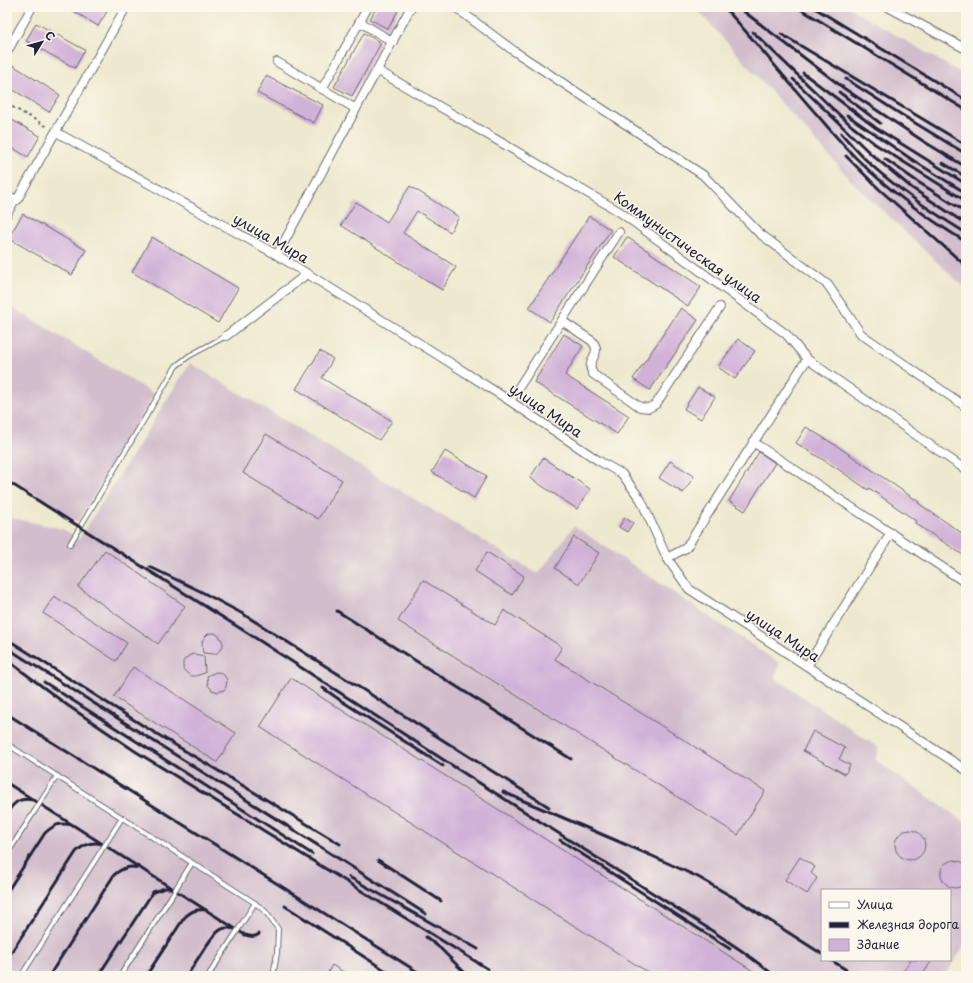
<svg xmlns="http://www.w3.org/2000/svg" width="973" height="983" font-family="'Playpen Sans',sans-serif">
<rect width="100%" height="100%" fill="#fbf7ec"/>
<filter id="ink" filterUnits="userSpaceOnUse"><feTurbulence type="fractalNoise" baseFrequency=".025" numOctaves="2"/><feDisplacementMap in="SourceGraphic" scale="8" xChannelSelector="R" yChannelSelector="G"/><feConvolveMatrix kernelMatrix="1 2 1 2 8 2 1 2 1" color-interpolation-filters="sRGB"/></filter>
<filter id="wash" filterUnits="userSpaceOnUse"><feTurbulence type="fractalNoise" baseFrequency=".012" numOctaves="4" result="noise"/><feDisplacementMap in="SourceGraphic" scale="16" xChannelSelector="R" yChannelSelector="G"/><feGaussianBlur stdDeviation="0.9" result="paint"/><feColorMatrix in="noise" values="0 0 0 0 0 0 0 0 0 0 0 0 0 0 0 0 0 1.4 0 .05"/><feComposite in="paint" operator="in"/></filter>
<g filter="url(#wash)">
<rect width="100%" height="100%" fill="#eee9ce"/>
<g fill="#d1bdcc" fill-rule="evenodd">
<path d="M 695,7 L 848,7 L 966,76 L 966,289 L 857,187 Z"/>
<path d="M 7,304 L 154,394 L 78,522 L 7,475 Z"/>
<path d="M 190,363 L 538,574 L 574,526 L 779,663 L 775,678 L 879,748 L 875,760 L 966,823 L 966,943 L 945,976 L 7,976 L 7,517 L 63,529 L 79,539 ZM 822,890 L 950,890 L 950,960 L 822,960 Z"/>
</g>
<g id="blocks">
<g fill="#d0b1d8">
<path d="M 67,7 L 104,7 L 108,10 L 98,26 Z"/>
<path d="M 377,7 L 400,7 L 388,29 L 370,19 Z"/>
<path d="M 36,23 L 85,50 L 75,68 L 26,41 Z"/>
<path d="M 364,33 L 381,43 L 352,96 L 334,87 Z"/>
<path d="M 11,64 L 60,95 L 49,112 L 7,86 L 7,71 Z"/>
<path d="M 266,76 L 323,105 L 314,123 L 257,93 Z"/>
<path d="M 7,117 L 40,136 L 28,157 L 7,145 Z"/>
<path d="M 410,186 L 459,217 L 450,232 L 417,211 L 403,233 L 456,267 L 442,290 L 341,225 L 356,202 L 387,222 Z"/>
<path d="M 23,214 L 86,250 L 72,275 L 8,238 Z"/>
<path d="M 589,216 L 611,230 L 550,322 L 529,308 Z"/>
<path d="M 152,237 L 238,288 L 218,323 L 132,272 Z"/>
<path d="M 627,237 L 701,287 L 688,306 L 614,257 Z"/>
<path d="M 681,308 L 698,320 L 650,390 L 633,379 Z"/>
<path d="M 564,334 L 583,346 L 565,375 L 629,416 L 617,434 L 534,382 Z"/>
<path d="M 738,339 L 755,351 L 735,379 L 718,367 Z"/>
<path d="M 320,351 L 333,359 L 322,378 L 392,421 L 379,440 L 296,389 Z"/>
<path d="M 698,387 L 715,397 L 701,419 L 684,409 Z"/>
<path d="M 806,427 L 837,446 L 919,502 L 918,503 L 966,536 L 966,557 L 915,523 L 916,521 L 869,488 L 868,490 L 838,469 L 796,443 Z"/>
<path d="M 266,434 L 342,480 L 318,519 L 243,473 Z"/>
<path d="M 445,451 L 487,476 L 474,498 L 432,472 Z"/>
<path d="M 759,452 L 775,463 L 745,511 L 729,501 Z"/>
<path d="M 543,458 L 590,489 L 577,509 L 530,478 Z"/>
<path d="M 670,461 L 694,476 L 683,493 L 659,478 Z"/>
<path d="M 625,518 L 633,523 L 627,532 L 619,527 Z"/>
<path d="M 574,537 L 599,553 L 579,584 L 555,568 Z"/>
<path d="M 105,550 L 185,606 L 158,644 L 78,587 Z"/>
<path d="M 487,552 L 524,576 L 512,595 L 475,571 Z"/>
<path d="M 423,580 L 495,625 L 504,610 L 562,647 L 555,659 L 765,791 L 738,835 L 398,621 Z"/>
<path d="M 54,596 L 127,643 L 116,661 L 43,613 Z"/>
<path d="M 211,633 L 215,633 L 220,637 L 223,643 L 223,646 L 221,649 L 216,654 L 213,654 L 203,653 L 202,643 L 203,639 L 208,634 Z"/>
<path d="M 194,654 L 204,656 L 205,673 L 195,676 L 191,676 L 188,674 L 183,669 L 183,662 L 185,659 L 190,655 Z"/>
<path d="M 133,667 L 236,733 L 217,762 L 114,697 Z"/>
<path d="M 216,672 L 222,673 L 226,678 L 227,681 L 226,687 L 224,690 L 218,692 L 212,690 L 208,685 L 207,676 Z"/>
<path d="M 291,678 L 761,976 L 654,976 L 260,727 Z"/>
<path d="M 813,731 L 845,748 L 839,759 L 850,765 L 845,774 L 803,751 Z"/>
<circle cx="910" cy="845" r="15"/>
<path d="M 800,857 L 815,867 L 811,873 L 817,878 L 807,894 L 785,880 Z"/>
<path d="M 954,860 L 962,862 L 966,865 L 966,882 L 960,887 L 955,888 L 950,887 L 946,884 L 943,881 L 941,876 L 941,871 L 942,867 L 946,863 L 950,861 Z"/>
<path d="M 910,960 L 932,960 L 922,976 L 901,976 Z"/>
<path d="M 332,965 L 350,976 L 326,976 Z"/>
</g>
</g>
</g>
<g filter="url(#ink)">
<use href="#blocks" fill-opacity="0" stroke="#69686e" stroke-width="1"/>
<g fill="none" stroke-linecap="round" stroke-linejoin="round">
<defs>
<g id="service">
<path d="M 7,218 L 17,200"/>
<path d="M 70,544 L 176,366 L 189,356 L 226,336"/>
<path d="M 7,744 L 255,903 L 241,925"/>
<path d="M 43,798 L 57,776"/>
<path d="M 108,840 L 122,818"/>
<path d="M 7,854 L 36,809"/>
<path d="M 178,885 L 192,863"/>
<path d="M 255,903 L 265,911 L 278,929 L 277,953 L 273,976"/>
<path d="M 21,976 L 101,851"/>
<path d="M 120,976 L 171,897"/>
<path d="M 208,976 L 234,936"/>
</g>
<g id="minor">
<path d="M 455,7 L 514,51 L 703,175 L 759,233 L 828,285 L 861,334 L 966,407"/>
<path d="M 888,7 L 966,49"/>
<path d="M 360,22 L 393,42"/>
<path d="M 7,52 L 32,7"/>
<path d="M 277,62 L 356,109"/>
<path d="M 377,70 L 620,212 L 786,334 L 807,359 L 966,470"/>
<path d="M 322,89 L 368,7"/>
<path d="M 56,132 L 277,255 L 438,355 L 510,401 L 599,461 L 622,474 L 641,500 L 667,558 L 689,589 L 966,770"/>
<path d="M 7,195 L 17,200 L 126,7"/>
<path d="M 277,255 L 411,7"/>
<path d="M 562,321 L 592,341 C 604,354 584,360 593,374 L 640,407 L 649,408 L 656,404 L 720,307"/>
<path d="M 226,336 L 307,274"/>
<path d="M 510,401 L 619,232"/>
<path d="M 753,442 L 966,583"/>
<path d="M 667,558 L 686,548 L 807,359"/>
<path d="M 807,666 L 891,533"/>
</g>
</defs>
<use href="#service" stroke="#69686e" stroke-width="6"/>
<use href="#minor" stroke="#69686e" stroke-width="10"/>
<path stroke="#69686e" stroke-width="2" stroke-dasharray="3 3" stroke-linecap="butt" d="M 7,104 L 48,127"/>
<use href="#service" stroke="#fff" stroke-width="4"/>
<use href="#minor" stroke="#fff" stroke-width="8"/>
<g stroke="#22223b" stroke-width="3">
<path d="M 724,7 C 757,43 787,81 819,117 C 831,131 843,145 856,158 C 888,190 927,218 966,242"/>
<path d="M 738,7 L 845,89 L 923,141 L 966,167"/>
<path d="M 797,7 L 966,110"/>
<path d="M 813,7 L 966,100"/>
<path d="M 753,32 L 833,109 L 853,127 L 875,144 L 966,201"/>
<path d="M 781,34 L 966,145"/>
<path d="M 803,73 L 876,128 L 966,184"/>
<path d="M 793,79 L 871,154 L 912,188 L 966,224"/>
<path d="M 846,79 L 902,115 L 966,154"/>
<path d="M 839,92 L 880,123"/>
<path d="M 847,115 L 914,161 L 966,193"/>
<path d="M 841,133 C 848,141 856,150 864,158 C 892,186 932,212 966,233"/>
<path d="M 846,156 L 879,189 L 966,266"/>
<path d="M 885,159 L 918,182 L 966,212"/>
<path d="M 943,163 L 966,177"/>
<path d="M 7,481 L 257,639 L 470,777 L 714,932 L 742,951 L 775,976"/>
<path d="M 150,567 L 200,591 L 243,614 L 549,807"/>
<path d="M 337,611 L 571,759"/>
<path d="M 7,639 L 142,725 L 340,844"/>
<path d="M 7,648 L 426,914"/>
<path d="M 7,660 L 67,705 L 135,751 L 488,969"/>
<path d="M 44,682 L 312,854"/>
<path d="M 323,688 L 340,700 L 443,766"/>
<path d="M 7,714 L 424,976"/>
<path d="M 7,783 L 245,935 C 251,936 254,938 259,934"/>
<path d="M 503,792 L 650,855 L 698,877 L 736,899 L 822,954"/>
<path d="M 7,813 C 14,802 20,797 33,800"/>
<path d="M 560,840 L 730,949"/>
<path d="M 378,860 L 441,901"/>
<path d="M 349,877 L 478,949"/>
<path d="M 7,892 L 45,833 C 54,825 59,822 72,825"/>
<path d="M 285,906 L 394,976"/>
<path d="M 426,937 L 440,948 L 468,976"/>
<path d="M 7,959 L 76,852 C 83,845 91,841 102,844"/>
<path d="M 831,960 L 851,973"/>
<path d="M 49,976 L 114,875 C 121,869 128,865 137,868"/>
<path d="M 98,976 L 153,892 L 165,888 L 172,888"/>
<path d="M 146,976 L 184,918 C 191,911 196,909 206,910"/>
<path d="M 187,976 C 194,965 212,933 222,929 C 226,927 230,928 235,929"/>
</g>
<defs>
<g id="service-bridge">
<path d="M 36,809 L 43,798"/>
<path d="M 101,851 L 108,840"/>
<path d="M 171,897 L 178,885"/>
<path d="M 234,936 L 241,925"/>
</g>
</defs>
<use href="#service-bridge" stroke="#69686e" stroke-width="6" stroke-linecap="butt"/>
<use href="#service-bridge" stroke="#fff" stroke-width="4"/>
</g>
</g>
<g text-anchor="middle" dominant-baseline="central" stroke-width="3" stroke-linejoin="round" paint-order="stroke">
<g font-size="14" fill="#22223b" stroke="#fbf7ec">
<text transform="translate(271 238) rotate(30)">улица Мира</text>
<text transform="translate(688 247) rotate(36)">Коммунистическая улица</text>
<text transform="translate(546 410) rotate(34)">улица Мира</text>
<text transform="translate(783 635) rotate(33)">улица Мира</text>
</g>
</g>
<rect width="973" height="983" fill="none" stroke="#fbf7ec" stroke-width="24"/>
<rect x="821" y="889" width="130" height="72" fill="#fbf7ec" stroke="#a4a2a5"/>
<rect x="829" y="902" width="20" height="6" fill="#ffffff" stroke="#a4a2a5"/>
<text x="857" y="909" font-size="12" fill="#22223b">Улица</text>
<rect x="829" y="922" width="20" height="6" fill="#22223b" stroke="#a4a2a5"/>
<text x="857" y="929" font-size="12" fill="#22223b">Железная дорога</text>
<rect x="829" y="939" width="20" height="12" fill="#d0b1d8" stroke="#a4a2a5"/>
<text x="857" y="949" font-size="12" fill="#22223b">Здание</text>
<g transform="translate(42 42) rotate(53)" stroke="#fbf7ec" stroke-width="3" paint-order="stroke">
<path d="M0-3L7 15L0 10L-7 15Z" fill="#22223b"/>
<text y="-6" font-size="11" font-weight="bold" text-anchor="middle" fill="#22223b">С</text>
</g>
</svg>
